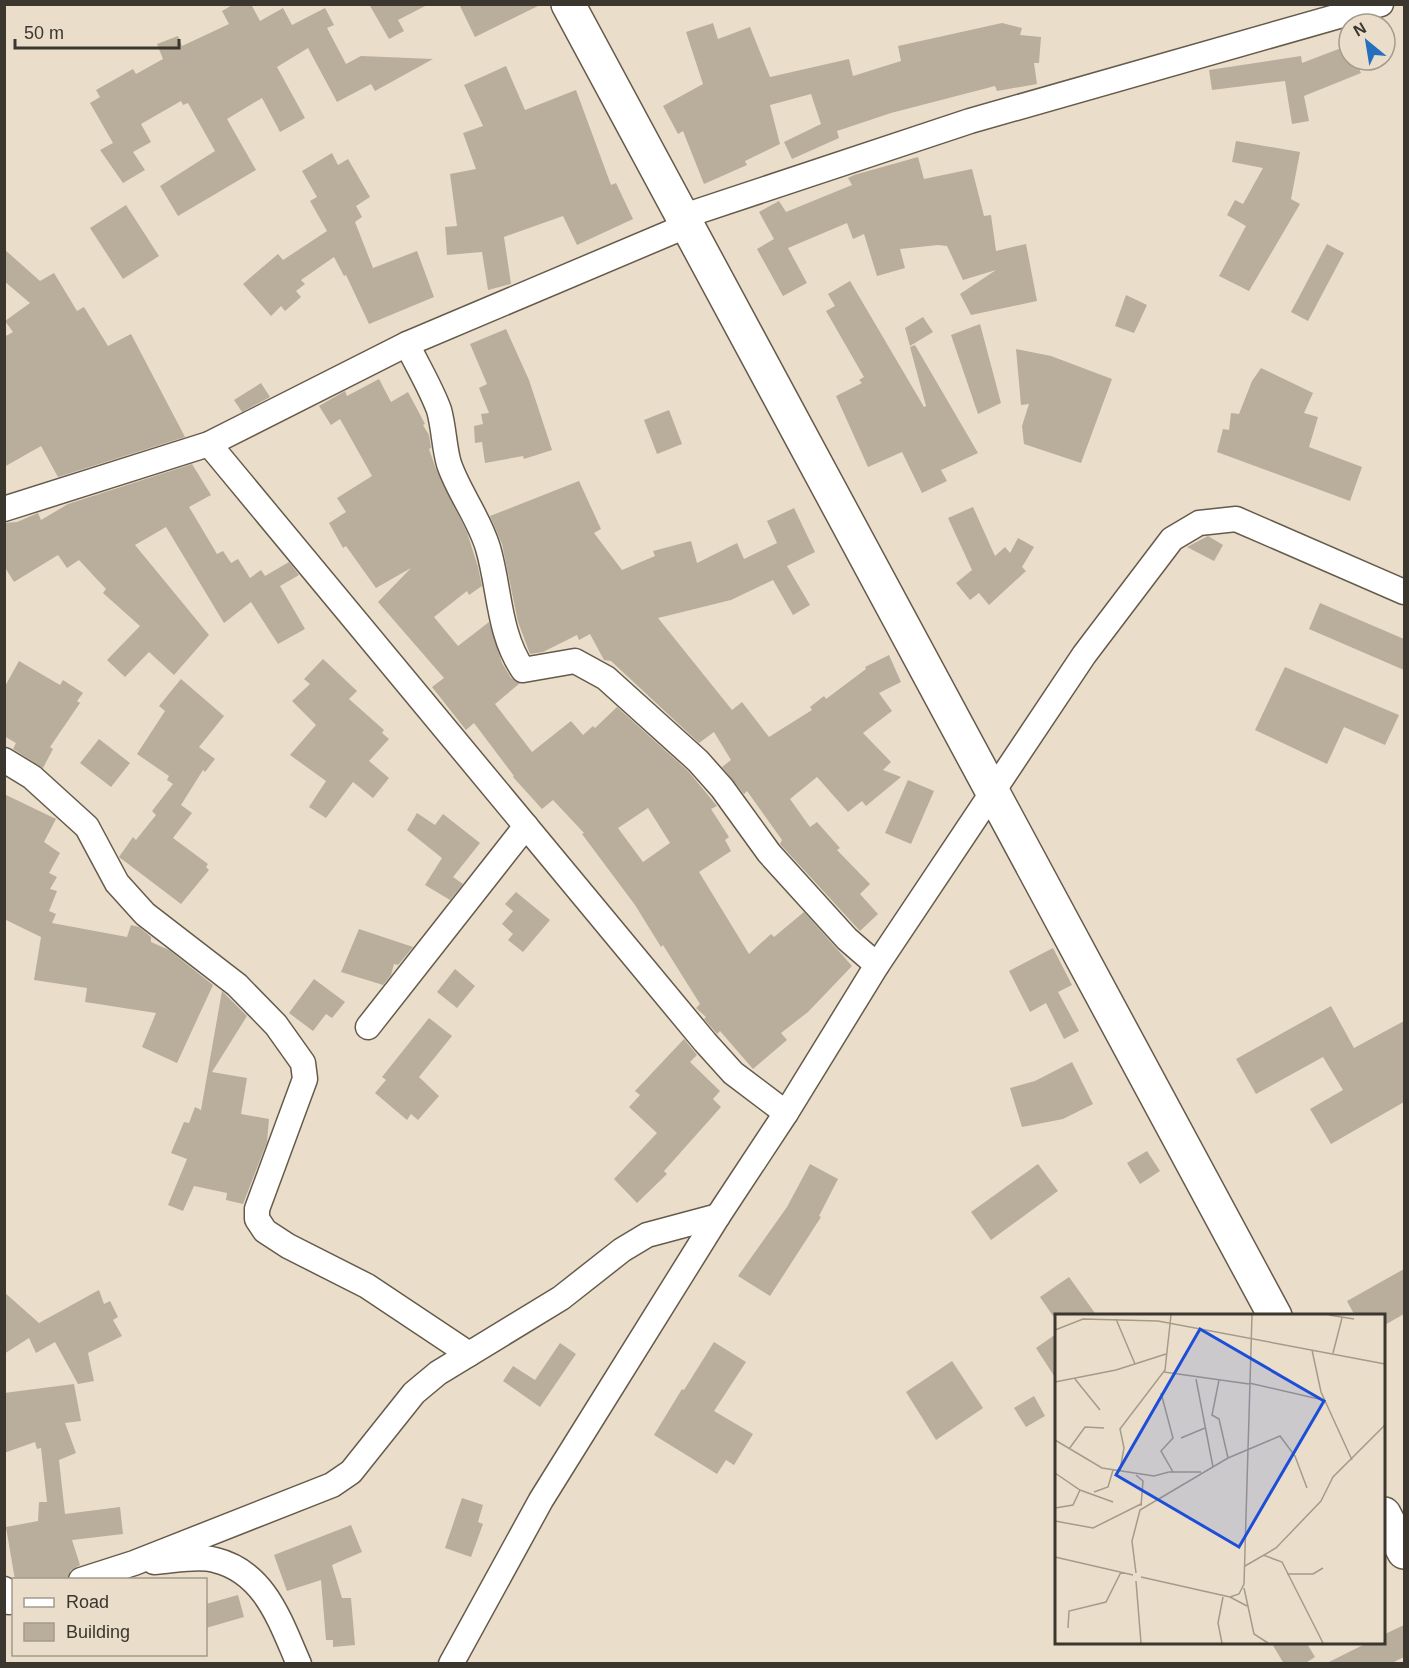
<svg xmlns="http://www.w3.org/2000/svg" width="1409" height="1668" font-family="Helvetica,sans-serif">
<rect width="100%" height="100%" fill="#eadecb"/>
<g fill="#b9ad9b" fill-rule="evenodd">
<path d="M 234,4 L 251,4 L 260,21 L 283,8 L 292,25 L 325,8 L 334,25 L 327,28 L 346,64 L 361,56 L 433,59 L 375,91 L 371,84 L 337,102 L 308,48 L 277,67 L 305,118 L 280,132 L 262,98 L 227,119 L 256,170 L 178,216 L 160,186 L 215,151 L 188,103 L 183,105 L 181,101 L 141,124 L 151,142 L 133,152 L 145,170 L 123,183 L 100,150 L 113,143 L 90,103 L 100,97 L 96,90 L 133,69 L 136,74 L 163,59 L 157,44 L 178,36 L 182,46 L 229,24 L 222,11 Z"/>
<path d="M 369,4 L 429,4 L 398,20 L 404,31 L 389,39 Z"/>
<path d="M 459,4 L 542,4 L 475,37 Z"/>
<path d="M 713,23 L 718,39 L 750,27 L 770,77 L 849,59 L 853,76 L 901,61 L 898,46 L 1002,23 L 1022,28 L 1020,35 L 1041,37 L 1039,63 L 1034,63 L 1037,84 L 997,91 L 995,86 L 891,113 L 837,131 L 839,138 L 792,159 L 784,142 L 821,124 L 811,94 L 770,105 L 780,144 L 745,161 L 747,165 L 704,184 L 683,131 L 678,134 L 663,106 L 703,84 L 686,32 Z"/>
<path d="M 1349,45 L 1349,60 L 1355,60 L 1361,73 L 1304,96 L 1309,121 L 1292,124 L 1285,81 L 1212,90 L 1209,70 L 1301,56 L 1302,63 Z"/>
<path d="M 506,66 L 525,110 L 576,90 L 611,185 L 616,183 L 633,219 L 577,245 L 563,216 L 504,237 L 511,284 L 488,290 L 482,252 L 447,255 L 445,227 L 457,226 L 450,174 L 476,169 L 463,133 L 483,126 L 464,85 Z"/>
<path d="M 1236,141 L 1300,152 L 1291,199 L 1300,204 L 1249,291 L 1219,276 L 1246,226 L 1227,215 L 1235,200 L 1243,204 L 1263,168 L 1232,162 Z"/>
<path d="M 332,153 L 338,165 L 348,159 L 370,197 L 356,206 L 362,217 L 355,222 L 373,268 L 417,251 L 434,297 L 369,324 L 346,275 L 344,276 L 334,257 L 301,280 L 305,284 L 296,291 L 301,297 L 285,311 L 281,306 L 271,316 L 243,284 L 278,254 L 283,260 L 327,231 L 310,201 L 317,197 L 302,171 Z"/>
<path d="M 918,157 L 924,179 L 972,169 L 984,216 L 991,215 L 996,251 L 1026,244 L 1037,301 L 971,315 L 960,294 L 996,270 L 963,280 L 947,246 L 938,245 L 900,249 L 905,268 L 877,276 L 864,234 L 853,239 L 847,223 L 788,248 L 807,283 L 783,296 L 757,249 L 774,239 L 759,212 L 779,201 L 786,212 L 852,185 L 848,178 L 854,175 Z"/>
<path d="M 126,205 L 159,256 L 123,279 L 90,228 Z"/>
<path d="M 1327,244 L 1344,253 L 1308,321 L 1291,312 Z"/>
<path d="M 4,249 L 40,281 L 54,273 L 77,311 L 84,307 L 108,346 L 131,334 L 185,437 L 58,477 L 41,446 L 4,467 L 4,337 L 13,332 L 5,321 L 30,303 L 4,281 Z"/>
<path d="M 850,281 L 924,407 L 926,406 L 910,347 L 915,345 L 978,453 L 941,470 L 947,481 L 922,493 L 902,452 L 868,467 L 836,396 L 862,383 L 859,380 L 864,377 L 826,311 L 835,306 L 828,294 Z"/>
<path d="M 1126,295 L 1147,305 L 1134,333 L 1115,326 Z"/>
<path d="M 923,317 L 933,332 L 910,346 L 905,328 Z"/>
<path d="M 980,324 L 1001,403 L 978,414 L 951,335 Z"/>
<path d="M 506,329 L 529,380 L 552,450 L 524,459 L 523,456 L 485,463 L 482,442 L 475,443 L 474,426 L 483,424 L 481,414 L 489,413 L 479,388 L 487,384 L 470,344 Z"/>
<path d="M 1016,349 L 1051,356 L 1112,379 L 1081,463 L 1024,444 L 1022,426 L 1029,404 L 1021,405 Z"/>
<path d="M 1261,368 L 1313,393 L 1304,413 L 1318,417 L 1309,447 L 1362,467 L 1350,501 L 1217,452 L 1223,429 L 1229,430 L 1231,413 L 1239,414 L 1252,381 Z"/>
<path d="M 379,379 L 391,402 L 408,392 L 425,424 L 423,425 L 429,435 L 431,448 L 429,449 L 436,469 L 467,532 L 478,567 L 482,586 L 469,595 L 467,591 L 434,617 L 458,646 L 489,622 L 502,663 L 511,678 L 520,683 L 495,704 L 532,752 L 571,721 L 583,735 L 593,726 L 595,728 L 617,707 L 688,771 L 717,806 L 711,809 L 729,837 L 725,840 L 731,851 L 699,872 L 749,954 L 771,934 L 774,937 L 804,912 L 852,966 L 808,1012 L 781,1033 L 787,1040 L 753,1069 L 720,1031 L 717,1034 L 704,1019 L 706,1017 L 696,1008 L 700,1004 L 663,945 L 661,947 L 635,905 L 582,834 L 584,833 L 553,800 L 542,809 L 513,777 L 514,776 L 474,723 L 466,730 L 432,687 L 444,678 L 378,602 L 411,568 L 376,588 L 346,546 L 343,548 L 329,523 L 346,512 L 337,498 L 372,476 L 340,419 L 331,425 L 319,406 L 345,391 L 347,396 ZM 648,808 L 670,843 L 643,862 L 618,828 Z"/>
<path d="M 261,383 L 270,397 L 242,412 L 234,400 Z"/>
<path d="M 669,410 L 682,444 L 657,454 L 644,420 Z"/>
<path d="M 192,464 L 211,495 L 189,507 L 217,554 L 223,551 L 231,563 L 238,559 L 250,578 L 261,570 L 265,576 L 289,562 L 299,575 L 280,586 L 305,629 L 278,644 L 251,602 L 224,623 L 166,527 L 135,545 L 209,635 L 174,675 L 149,652 L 125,677 L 107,660 L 140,626 L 103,593 L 106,589 L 79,560 L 67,568 L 58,555 L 14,582 L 4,566 L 4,523 L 17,522 L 38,513 L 41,520 L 68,504 Z"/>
<path d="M 579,481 L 601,529 L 594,533 L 622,570 L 655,556 L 653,551 L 691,541 L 697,563 L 737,543 L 744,559 L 777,543 L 767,521 L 794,508 L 815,552 L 787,566 L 810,605 L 793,615 L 773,580 L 731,600 L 658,618 L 732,710 L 742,702 L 769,737 L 812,710 L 810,707 L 824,696 L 826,699 L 866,669 L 865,667 L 889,655 L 901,682 L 879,693 L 892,711 L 863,733 L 891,762 L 883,770 L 901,777 L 866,806 L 862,801 L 848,812 L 817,777 L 790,799 L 810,827 L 817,822 L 840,848 L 837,850 L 870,884 L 860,894 L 878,914 L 860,931 L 780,844 L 782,840 L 747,791 L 744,794 L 722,767 L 731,760 L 714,732 L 699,743 L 611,661 L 604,660 L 590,634 L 579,640 L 577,635 L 543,652 L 530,654 L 518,622 L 502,544 L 490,516 Z"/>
<path d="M 973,507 L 995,556 L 1005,547 L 1010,553 L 1018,538 L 1034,547 L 1022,567 L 1026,571 L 989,605 L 979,593 L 970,600 L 956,583 L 972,570 L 948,518 Z"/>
<path d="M 1208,536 L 1223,545 L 1214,561 L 1187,547 Z"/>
<path d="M 1320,603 L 1404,639 L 1404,670 L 1309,629 Z"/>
<path d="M 323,659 L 357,691 L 349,699 L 384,730 L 382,733 L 389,739 L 369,761 L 389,778 L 373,798 L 353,782 L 326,818 L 309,807 L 326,781 L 290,755 L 316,725 L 292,701 L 310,684 L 304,679 Z"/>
<path d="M 19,661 L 60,685 L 63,680 L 83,693 L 77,701 L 80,703 L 50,747 L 53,749 L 43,768 L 13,749 L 16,743 L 4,736 L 4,688 Z"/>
<path d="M 1285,667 L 1399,715 L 1385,745 L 1344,727 L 1327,764 L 1255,730 Z"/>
<path d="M 181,679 L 224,716 L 199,747 L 215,759 L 205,772 L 203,770 L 181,805 L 192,813 L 173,838 L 208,864 L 206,867 L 209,870 L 181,904 L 119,857 L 133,837 L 136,840 L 156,815 L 152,811 L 173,784 L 167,780 L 169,776 L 137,754 L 165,711 L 159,706 Z"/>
<path d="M 99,739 L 130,763 L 111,787 L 80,763 Z"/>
<path d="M 908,780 L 934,791 L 911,844 L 885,833 Z"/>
<path d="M 4,794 L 56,819 L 44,842 L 60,853 L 49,873 L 57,877 L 50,889 L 57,891 L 49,911 L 56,914 L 52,923 L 127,937 L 131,925 L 139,927 L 151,937 L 151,942 L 169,950 L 213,985 L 177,1063 L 142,1047 L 156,1013 L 85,1002 L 87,988 L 34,980 L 41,937 L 4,919 Z"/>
<path d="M 417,813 L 435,825 L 443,814 L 480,843 L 453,877 L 463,884 L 450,900 L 425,885 L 442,858 L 407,830 Z"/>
<path d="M 516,892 L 550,920 L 523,952 L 508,940 L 513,934 L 502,924 L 513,911 L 505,904 Z"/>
<path d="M 359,929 L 413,947 L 398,965 L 394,964 L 391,975 L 383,985 L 341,972 Z"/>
<path d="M 1053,948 L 1072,985 L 1058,992 L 1079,1031 L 1064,1039 L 1046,1003 L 1030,1012 L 1009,971 Z"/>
<path d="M 455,969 L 475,986 L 457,1008 L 437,992 Z"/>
<path d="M 314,979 L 345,1002 L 332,1018 L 326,1014 L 313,1031 L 289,1013 Z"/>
<path d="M 222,991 L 247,1016 L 212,1072 L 247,1078 L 241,1114 L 269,1119 L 267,1142 L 243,1204 L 226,1200 L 227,1193 L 194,1186 L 183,1211 L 168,1205 L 187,1159 L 171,1153 L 184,1122 L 189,1123 L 195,1107 L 201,1110 Z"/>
<path d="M 1331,1006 L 1354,1048 L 1404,1021 L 1404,1102 L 1331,1144 L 1310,1109 L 1343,1090 L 1323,1057 L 1256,1094 L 1236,1059 Z"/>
<path d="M 429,1018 L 452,1036 L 419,1077 L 439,1096 L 418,1120 L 411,1114 L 407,1120 L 375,1093 L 386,1080 L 382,1077 Z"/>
<path d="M 684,1039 L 697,1055 L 690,1062 L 720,1091 L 713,1099 L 721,1107 L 664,1171 L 667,1174 L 637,1203 L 614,1179 L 657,1133 L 629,1107 L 640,1095 L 635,1091 Z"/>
<path d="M 1072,1062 L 1093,1104 L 1063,1119 L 1022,1127 L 1010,1088 L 1035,1081 Z"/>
<path d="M 1147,1151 L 1160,1171 L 1140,1184 L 1127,1163 Z"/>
<path d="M 810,1164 L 838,1179 L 819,1216 L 821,1217 L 770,1296 L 738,1276 L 787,1207 Z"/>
<path d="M 1038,1164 L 1058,1191 L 991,1240 L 971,1212 Z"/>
<path d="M 1404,1269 L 1404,1314 L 1383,1326 L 1383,1316 L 1355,1316 L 1347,1301 Z"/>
<path d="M 1069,1277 L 1097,1316 L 1053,1316 L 1040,1297 Z"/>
<path d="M 99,1290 L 104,1304 L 110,1301 L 118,1317 L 113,1320 L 122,1336 L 88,1353 L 94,1381 L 78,1384 L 55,1342 L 36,1353 L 29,1338 L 4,1354 L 4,1292 L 39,1323 Z"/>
<path d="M 1056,1334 L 1056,1379 L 1036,1348 Z"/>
<path d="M 714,1342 L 746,1362 L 714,1411 L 753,1434 L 734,1465 L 726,1460 L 717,1474 L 654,1435 L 682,1389 L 684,1390 Z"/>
<path d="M 560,1343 L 576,1354 L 540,1407 L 503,1381 L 513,1366 L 535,1380 Z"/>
<path d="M 952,1361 L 983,1408 L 936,1440 L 906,1392 Z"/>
<path d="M 74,1384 L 81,1421 L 65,1423 L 76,1453 L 59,1460 L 65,1514 L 120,1507 L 123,1534 L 72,1540 L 80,1565 L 71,1570 L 67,1578 L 15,1580 L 6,1527 L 38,1521 L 39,1502 L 47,1502 L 41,1448 L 37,1449 L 35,1442 L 4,1453 L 4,1393 Z"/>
<path d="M 1034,1396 L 1045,1416 L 1026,1427 L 1014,1408 Z"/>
<path d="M 462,1498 L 483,1505 L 478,1522 L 483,1524 L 471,1557 L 445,1548 Z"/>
<path d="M 351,1525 L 362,1552 L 332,1565 L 342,1598 L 351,1598 L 355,1645 L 333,1647 L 333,1640 L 326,1640 L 321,1580 L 287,1591 L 274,1555 Z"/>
<path d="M 238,1595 L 244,1617 L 206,1628 L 206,1604 Z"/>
<path d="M 1404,1625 L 1404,1657 L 1390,1664 L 1325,1664 L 1369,1642 L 1383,1642 L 1383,1635 Z"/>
<path d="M 1271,1642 L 1306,1642 L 1315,1657 L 1304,1664 L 1284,1664 Z"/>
</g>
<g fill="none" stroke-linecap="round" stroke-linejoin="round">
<defs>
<g id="street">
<path d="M 681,217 L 970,121 L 1381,4"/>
<path d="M 407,344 C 417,365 431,388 439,410 C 444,428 444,447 449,464 C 459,493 479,518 488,548 C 500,589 498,633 523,670 L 575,661 L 606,678 L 698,761 L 722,788 L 769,853 L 847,939 L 877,965"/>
<path d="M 209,444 L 705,1042 L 733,1073 L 786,1113"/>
<path d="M 4,509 L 209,444 L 407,344 L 686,226"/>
<path d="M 4,760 L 32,777 L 87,827 L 117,883 L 145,914 L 237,985 L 276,1025 L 303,1063 L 305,1079 L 257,1209 L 257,1219 L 265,1231 L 288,1246 L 367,1286 L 469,1354"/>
<path d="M 368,1027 L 526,826"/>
<path d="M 154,1562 C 173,1561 197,1555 215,1560 C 265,1572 280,1621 299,1664"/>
<path d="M 81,1580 L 134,1563 L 332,1485 L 351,1472 L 414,1393 L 438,1373 L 561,1298 L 622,1250 L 647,1235 L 718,1216"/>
<path d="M 4,1589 L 9,1602"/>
<path d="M 451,1664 L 541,1500 L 718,1216 L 786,1113 L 877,965 L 1084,655 L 1172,539 L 1199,523 L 1236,519 L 1404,592"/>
</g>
<g id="secondary">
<path d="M 568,4 L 1275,1316"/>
<path d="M 1384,1514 L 1404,1552"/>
</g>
</defs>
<use href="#street" stroke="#665b4b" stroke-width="27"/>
<use href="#secondary" stroke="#665b4b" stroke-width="36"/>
<use href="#street" stroke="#fff" stroke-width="24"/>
<use href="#secondary" stroke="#fff" stroke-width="33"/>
</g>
<g transform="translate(1055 1314)">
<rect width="330" height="330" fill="#eadecb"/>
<path fill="none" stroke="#a49b8c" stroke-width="1.5" d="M 274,1 L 299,5M 61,5 L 80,50M 0,16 L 28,5 L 103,7 L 330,50M 257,36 L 266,78 L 297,146M 278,39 L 287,4M 109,58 L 194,70M 20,65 L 45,96M 141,65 L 158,153M 164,66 L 157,101 L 164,105 L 173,144M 0,68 L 61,56 L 111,40M 194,69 L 268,86M 106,79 L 118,124 L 106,137 L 118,158M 126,124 L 150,114M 0,126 L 47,154 L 99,162 L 114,158 L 146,158M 14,135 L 30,113 L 49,114M 65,156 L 69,134 L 65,115 L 110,56 L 116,1M 0,159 L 25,176 L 58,188M 81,161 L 88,167 L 86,192M 39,178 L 53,173 L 58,156M 0,194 L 18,191 L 25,176M 0,207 L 38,214 L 86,190M 208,241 L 227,248 L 268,329M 0,243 L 78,261M 190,252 L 221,234 L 266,187 L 278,163 L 330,111M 81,259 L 77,227 L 85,196 L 173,144 L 225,122 L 240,142 L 252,174M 232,260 L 258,260 L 268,254M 86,263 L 175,283 L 192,292M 81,267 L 86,329M 189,274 L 199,320 L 213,329M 175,283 L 184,280 L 189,270 L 197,1M 13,314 L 14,297 L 51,288 L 66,258M 167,329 L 163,309 L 168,283"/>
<path fill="#1d4ed8" fill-opacity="0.15" stroke="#1d4ed8" stroke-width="3" d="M 145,15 L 269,87 L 184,233 L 61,161 Z"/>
<rect width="330" height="330" fill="none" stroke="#3b362e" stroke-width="3"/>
</g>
<rect width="1409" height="1668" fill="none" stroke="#3b362e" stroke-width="12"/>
<rect x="12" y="1578" width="195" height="78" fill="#eadecb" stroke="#a49b8c" stroke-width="1.5"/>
<rect x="24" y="1598" width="30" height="9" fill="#ffffff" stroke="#a49b8c" stroke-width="1.5"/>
<text x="66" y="1608" font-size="18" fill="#3b362e">Road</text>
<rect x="24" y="1623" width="30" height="18" fill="#b9ad9b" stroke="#a49b8c" stroke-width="1.5"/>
<text x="66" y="1638" font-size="18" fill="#3b362e">Building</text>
<g transform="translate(1367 42) rotate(330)"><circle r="28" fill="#eadecb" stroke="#a49b8c" stroke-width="1.5"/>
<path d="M0-4.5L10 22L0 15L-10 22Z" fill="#266fbf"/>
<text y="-9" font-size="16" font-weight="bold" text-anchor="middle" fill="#3b362e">N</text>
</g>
<path d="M15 39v9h164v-9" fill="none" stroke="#3b362e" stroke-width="3"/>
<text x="24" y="39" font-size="18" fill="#3b362e" stroke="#eadecb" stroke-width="4.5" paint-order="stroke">50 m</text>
</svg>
